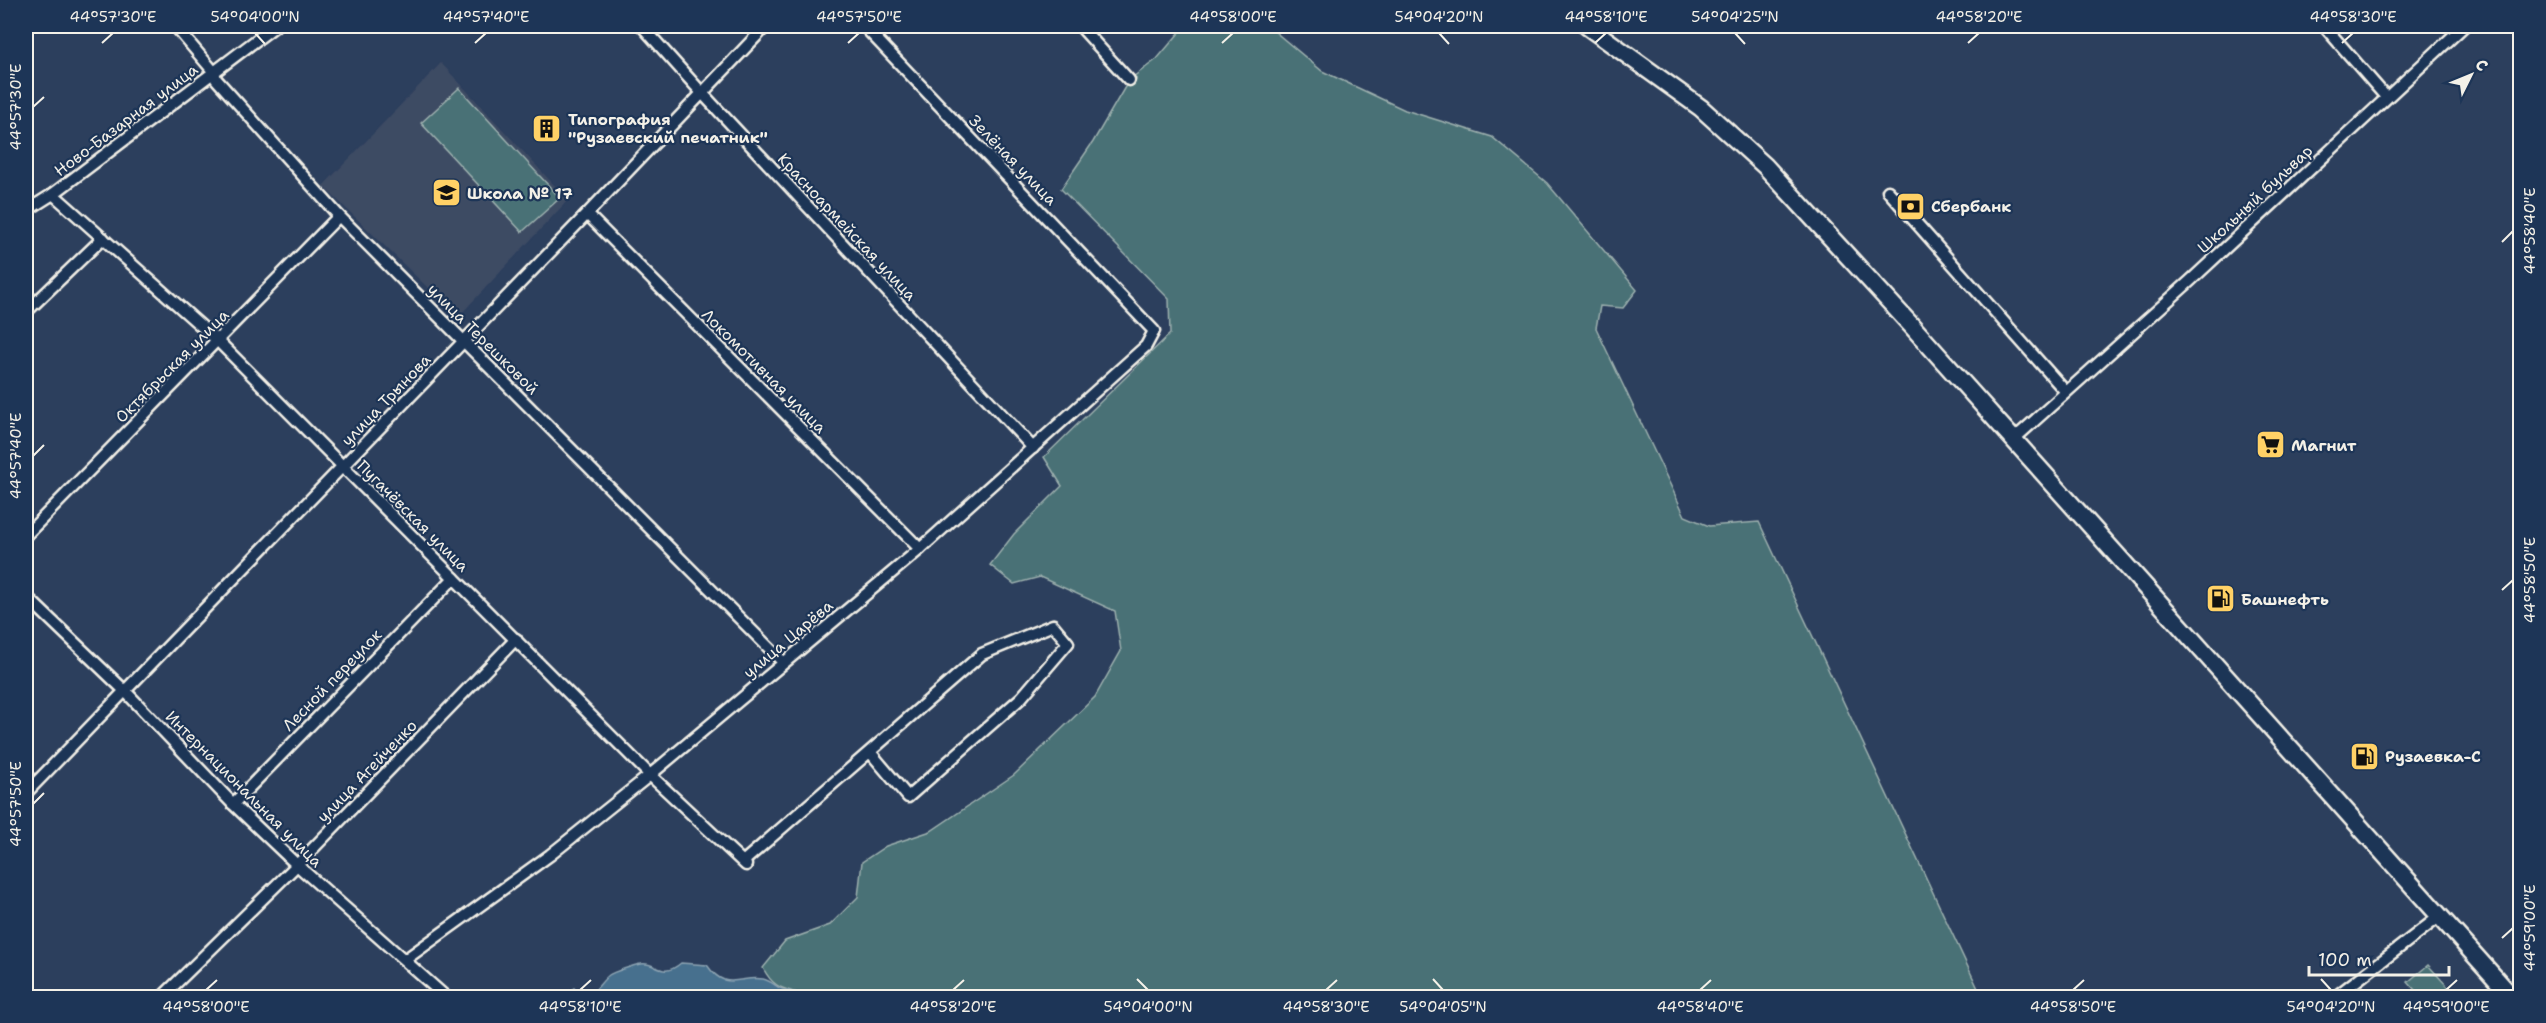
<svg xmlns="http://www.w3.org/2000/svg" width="2546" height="1023" font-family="'Shantell Sans',sans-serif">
<rect width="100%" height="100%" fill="#2c3f5d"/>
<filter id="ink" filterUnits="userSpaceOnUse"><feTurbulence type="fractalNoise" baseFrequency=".0167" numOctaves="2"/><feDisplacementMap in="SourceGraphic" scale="12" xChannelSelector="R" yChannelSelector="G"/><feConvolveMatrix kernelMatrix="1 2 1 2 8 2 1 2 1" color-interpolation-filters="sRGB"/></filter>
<g filter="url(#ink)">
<path fill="#3e4b64" d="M 441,63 L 568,200 L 458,317 L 323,186 Z"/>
<g fill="#487176" stroke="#9eb1af" stroke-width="1.5">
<path d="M 1185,26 L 1268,26 L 1322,71 L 1405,110 L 1492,137 L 1547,183 L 1637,290 L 1623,308 L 1600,306 L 1596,328 L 1685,516 L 1709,526 L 1759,522 L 1982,997 L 803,998 L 803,995 C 783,988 774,989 763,968 L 785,941 L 830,925 L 858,897 L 862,862 L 886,846 L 931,831 L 1014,775 L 1095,697 L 1121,651 L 1115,611 L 1040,577 L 1014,584 L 990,565 L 1014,534 L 1062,486 L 1044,457 L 1170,334 L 1169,299 L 1061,189 L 1093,142 L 1129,80 L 1157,59 Z"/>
<path d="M 459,88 L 560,198 L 522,232 L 421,123 Z"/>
<path d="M 2428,965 L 2457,997 L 2421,997 L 2408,982 Z"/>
</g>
<g fill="#466f8e" stroke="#8ca3b2" stroke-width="1.5">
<path d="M 681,963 L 707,965 C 726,993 740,975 763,979 C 772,981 777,988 785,990 C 791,992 797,993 804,994 L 803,998 L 585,997 C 596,993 600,982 609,975 C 613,972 635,965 641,964 C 656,961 661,980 681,963 Z"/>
<path d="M 574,988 L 582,997 L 541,997 L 550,992 L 566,993 Z"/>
</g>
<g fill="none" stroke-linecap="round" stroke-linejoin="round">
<defs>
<g id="street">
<path d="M 175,26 L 214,72 L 216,79 L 339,216 L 783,662"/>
<path d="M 642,26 L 702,93 L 1033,448"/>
<path d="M 1080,26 L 1129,80"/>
<path d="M 2324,26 L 2386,97"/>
<path d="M 1888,191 L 2066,392"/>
<path d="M 53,194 L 218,341 L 650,775 L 746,865"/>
<path d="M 26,211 L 53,194 L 275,26"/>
<path d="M 587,214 L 920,549"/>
<path d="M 26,312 L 103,238"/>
<path d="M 2013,440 L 2190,281 L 2464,26"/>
<path d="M 26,535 L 339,216"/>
<path d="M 26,596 L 125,691 L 233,804 L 297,865 L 447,998"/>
<path d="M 26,793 L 587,214 L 766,26"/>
<path d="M 233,804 L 454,578"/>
<path d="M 744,861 L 982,654 L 1053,625 L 1068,643 L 1021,698 L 908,797 L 870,752"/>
<path d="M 406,959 L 550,855 L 650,775 L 920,549 L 1146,346 L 1154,331 L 864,26"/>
<path d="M 161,998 L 297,865 L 516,639"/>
<path d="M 2334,998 L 2440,916"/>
</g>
<path id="secondary" d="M 1587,26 L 1701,108 L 1765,166 L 1911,325 L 2513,998"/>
</defs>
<use href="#street" stroke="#f4f1e8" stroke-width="15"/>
<use href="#secondary" stroke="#f4f1e8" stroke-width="21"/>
<use href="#street" stroke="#1d3557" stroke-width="10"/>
<use href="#secondary" stroke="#1d3557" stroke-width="16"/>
</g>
</g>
<path fill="none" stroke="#f4f1e8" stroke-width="2" d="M 255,33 L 265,44M 1439,33 L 1449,44M 1735,33 L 1745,44M 102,43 L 113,33M 475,43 L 486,33M 848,43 L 859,33M 1222,43 L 1233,33M 1595,43 L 1606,33M 1968,43 L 1979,33M 2342,43 L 2353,33M 33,107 L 44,97M 2502,242 L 2513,231M 33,456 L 44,445M 2502,590 L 2513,580M 33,804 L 44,793M 2502,938 L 2513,928M 1137,979 L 1148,990M 1433,979 L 1443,990M 2321,979 L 2331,990M 206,990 L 217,980M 580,990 L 591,980M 953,990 L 964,980M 1326,990 L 1337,980M 1700,990 L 1711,980M 2073,990 L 2084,980M 2446,990 L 2457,980"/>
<defs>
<symbol id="building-square" viewBox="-11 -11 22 22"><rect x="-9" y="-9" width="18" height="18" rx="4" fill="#ffd166" stroke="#1d3557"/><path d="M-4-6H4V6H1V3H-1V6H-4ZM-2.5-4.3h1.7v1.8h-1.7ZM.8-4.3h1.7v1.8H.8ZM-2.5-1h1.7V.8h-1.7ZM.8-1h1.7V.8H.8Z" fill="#111"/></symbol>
<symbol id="school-square" viewBox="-11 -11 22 22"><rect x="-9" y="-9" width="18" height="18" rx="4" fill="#ffd166" stroke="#1d3557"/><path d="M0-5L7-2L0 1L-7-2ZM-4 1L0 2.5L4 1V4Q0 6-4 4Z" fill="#111"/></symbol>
<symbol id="bank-square" viewBox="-11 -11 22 22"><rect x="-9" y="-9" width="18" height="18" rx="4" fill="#ffd166" stroke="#1d3557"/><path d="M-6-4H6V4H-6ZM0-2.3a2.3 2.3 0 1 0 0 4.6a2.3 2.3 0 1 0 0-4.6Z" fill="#111"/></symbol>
<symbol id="supermarket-square" viewBox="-11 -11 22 22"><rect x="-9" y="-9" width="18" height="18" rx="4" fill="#ffd166" stroke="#1d3557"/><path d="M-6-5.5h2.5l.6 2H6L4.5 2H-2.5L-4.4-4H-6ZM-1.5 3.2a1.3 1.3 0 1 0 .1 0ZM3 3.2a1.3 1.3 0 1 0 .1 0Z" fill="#111"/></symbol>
<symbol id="fuel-square" viewBox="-11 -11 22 22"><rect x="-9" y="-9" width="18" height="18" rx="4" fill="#ffd166" stroke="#1d3557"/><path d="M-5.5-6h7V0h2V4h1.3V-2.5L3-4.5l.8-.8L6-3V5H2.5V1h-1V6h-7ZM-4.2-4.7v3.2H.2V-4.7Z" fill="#111"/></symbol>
</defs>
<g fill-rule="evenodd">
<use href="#building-square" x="530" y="112" width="33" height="33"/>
<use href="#school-square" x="430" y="176" width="33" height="33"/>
<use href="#bank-square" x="1894" y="190" width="33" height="33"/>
<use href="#supermarket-square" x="2254" y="428" width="33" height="33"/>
<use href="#fuel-square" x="2204" y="582" width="33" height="33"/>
<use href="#fuel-square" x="2348" y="740" width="33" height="33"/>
</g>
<g text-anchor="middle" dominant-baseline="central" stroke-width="4.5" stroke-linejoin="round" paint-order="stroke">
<g font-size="16" font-weight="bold" fill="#f4f1e8" stroke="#1d3557" text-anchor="start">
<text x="568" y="119">Типография<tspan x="568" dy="18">"Рузаевский печатник"</tspan></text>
<text x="467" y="193">Школа № 17</text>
<text x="1931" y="206">Сбербанк</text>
<text x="2291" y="445">Магнит</text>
<text x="2241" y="599">Башнефть</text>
<text x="2385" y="756">Рузаевка-С</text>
</g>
<g font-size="16" fill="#f4f1e8" stroke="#1d3557">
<text transform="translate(126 120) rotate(-37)">Ново-Базарная улица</text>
<text transform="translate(1013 160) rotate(46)">Зелёная улица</text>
<text transform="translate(2255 199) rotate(-43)">Школьный бульвар</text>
<text transform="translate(847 227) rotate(47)">Красноармейская улица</text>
<text transform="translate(483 339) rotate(45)">улица Терешковой</text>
<text transform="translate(172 366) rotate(-45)">Октябрьская улица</text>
<text transform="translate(764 371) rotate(45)">Локомотивная улица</text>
<text transform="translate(386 400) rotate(-46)">улица Трынова</text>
<text transform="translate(413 516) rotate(45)">Пугачёвская улица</text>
<text transform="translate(788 639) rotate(-40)">улица Царёва</text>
<text transform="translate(332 680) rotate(-46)">Лесной переулок</text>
<text transform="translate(367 771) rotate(-46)">улица Агейченко</text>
<text transform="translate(244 789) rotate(45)">Интернациональная улица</text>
</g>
</g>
<rect width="2546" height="1023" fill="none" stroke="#1d3557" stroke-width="66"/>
<g transform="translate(2471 75) rotate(47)" stroke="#1d3557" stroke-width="4.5" paint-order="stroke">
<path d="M0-4.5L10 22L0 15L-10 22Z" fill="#f4f1e8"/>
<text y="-9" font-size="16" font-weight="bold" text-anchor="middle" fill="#f4f1e8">С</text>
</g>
<path d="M2309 966v9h140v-9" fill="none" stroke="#f4f1e8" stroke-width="3"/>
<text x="2318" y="966" font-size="18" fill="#f4f1e8" stroke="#1d3557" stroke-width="4.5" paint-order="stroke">100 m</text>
<rect x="33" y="33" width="2480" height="957" fill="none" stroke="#f4f1e8" stroke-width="2"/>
<g font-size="15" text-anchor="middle" fill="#f4f1e8">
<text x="113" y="22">44°57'30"E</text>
<text x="255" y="22">54°04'00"N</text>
<text x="486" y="22">44°57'40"E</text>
<text x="859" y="22">44°57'50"E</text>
<text x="1233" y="22">44°58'00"E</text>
<text x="1439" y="22">54°04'20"N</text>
<text x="1606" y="22">44°58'10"E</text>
<text x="1735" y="22">54°04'25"N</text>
<text x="1979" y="22">44°58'20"E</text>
<text x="2353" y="22">44°58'30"E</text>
<text transform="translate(16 107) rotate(-90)" y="5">44°57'30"E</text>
<text transform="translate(2530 231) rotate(-90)" y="5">44°58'40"E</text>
<text transform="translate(16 456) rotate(-90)" y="5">44°57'40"E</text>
<text transform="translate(2530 580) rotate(-90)" y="5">44°58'50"E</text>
<text transform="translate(16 804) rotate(-90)" y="5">44°57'50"E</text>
<text transform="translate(2530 928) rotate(-90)" y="5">44°59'00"E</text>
<text x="206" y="1012">44°58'00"E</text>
<text x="580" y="1012">44°58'10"E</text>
<text x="953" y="1012">44°58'20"E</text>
<text x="1148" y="1012">54°04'00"N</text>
<text x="1326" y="1012">44°58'30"E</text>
<text x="1443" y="1012">54°04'05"N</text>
<text x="1700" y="1012">44°58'40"E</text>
<text x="2073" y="1012">44°58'50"E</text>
<text x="2331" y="1012">54°04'20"N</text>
<text x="2446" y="1012">44°59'00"E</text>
</g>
</svg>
